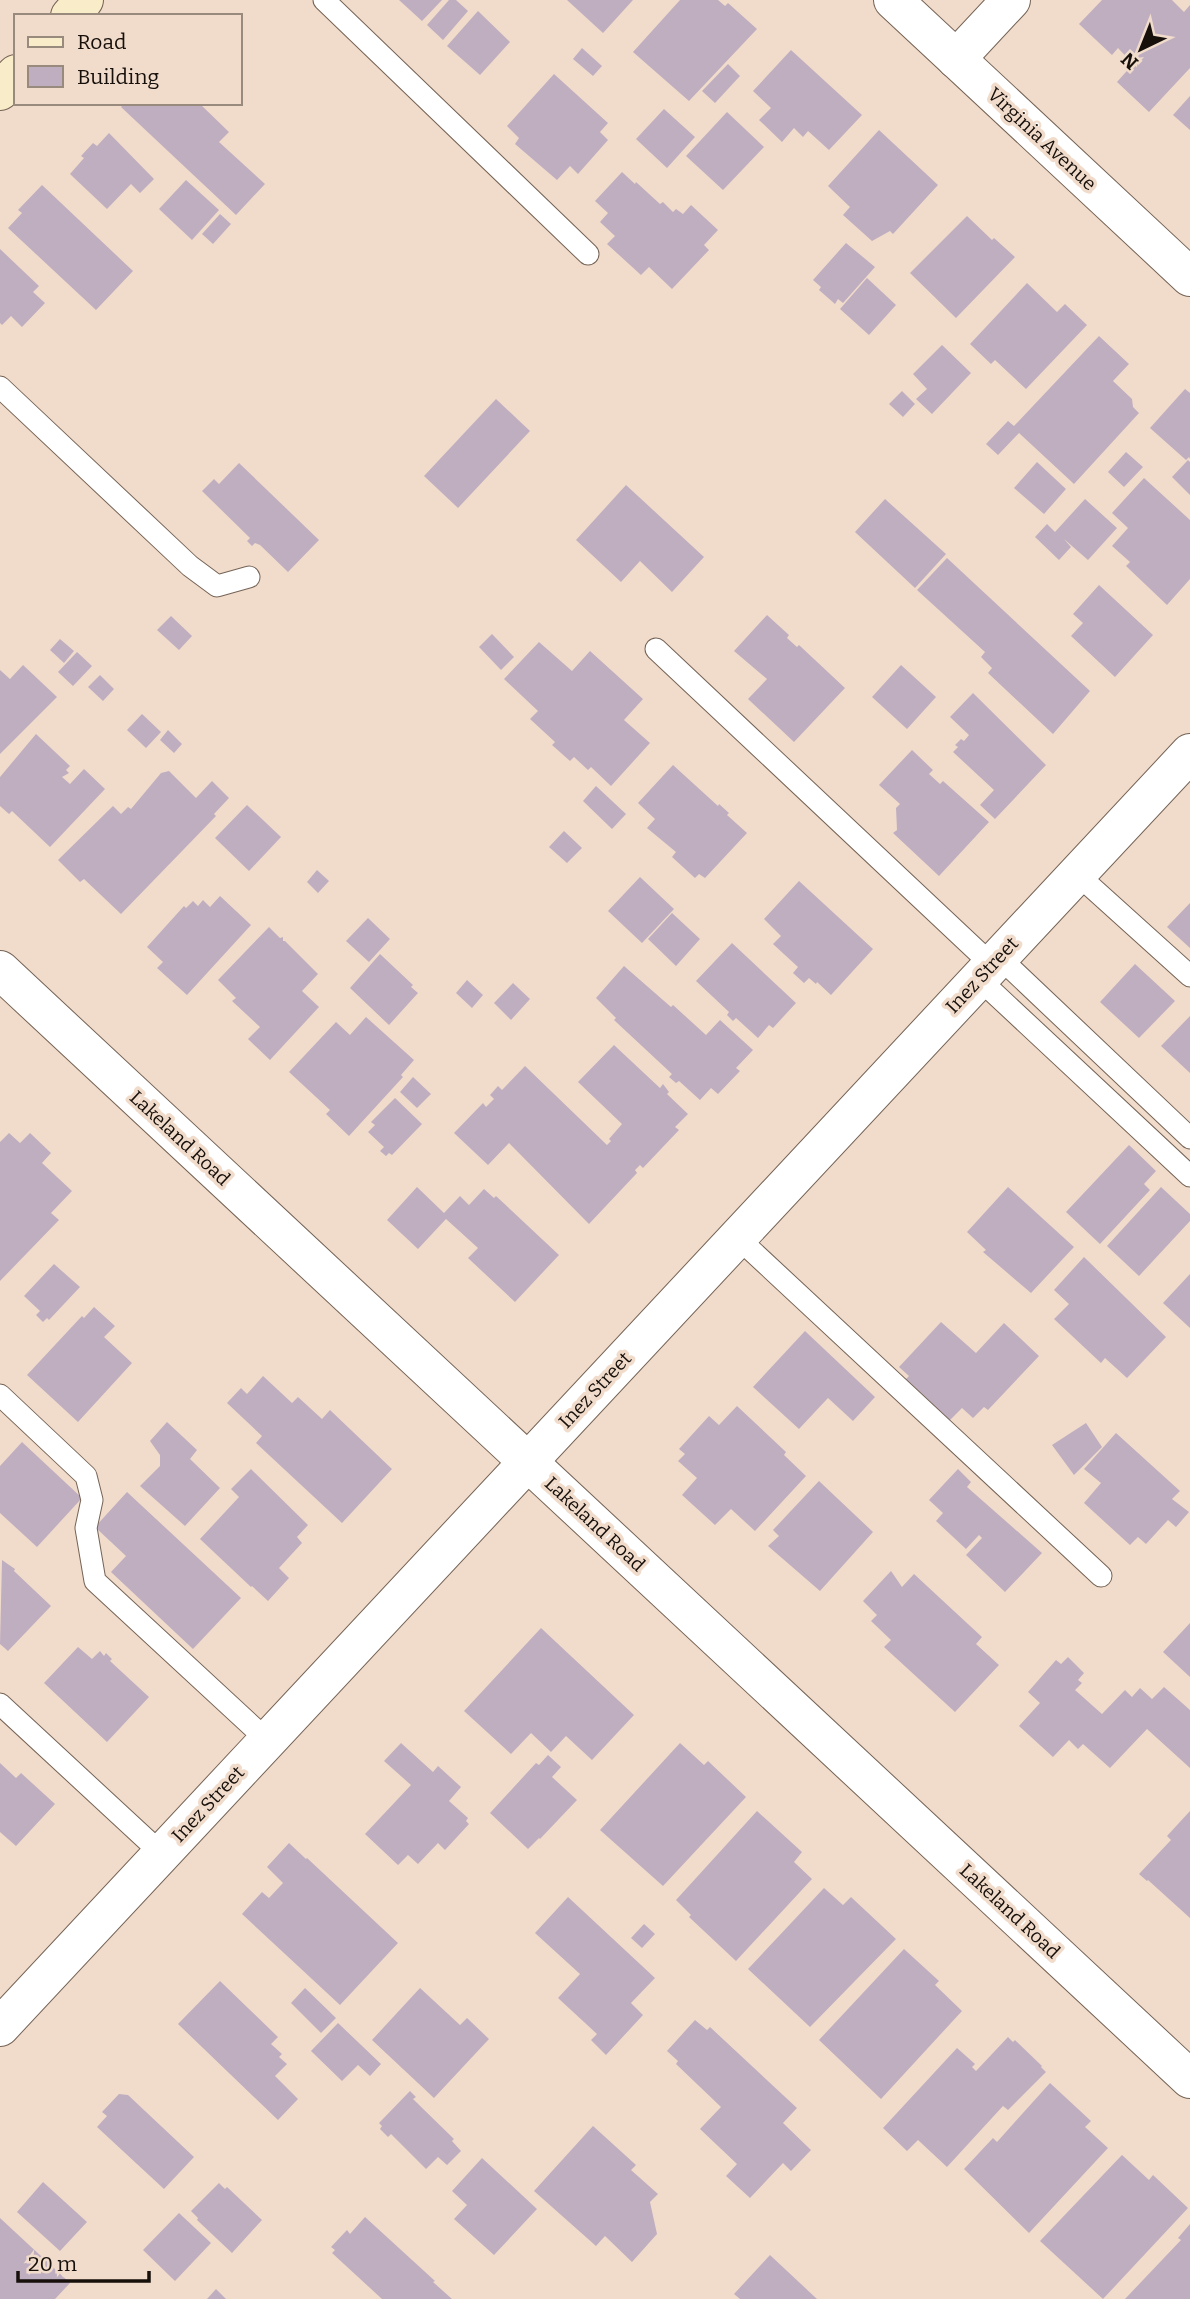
<svg xmlns="http://www.w3.org/2000/svg" width="1190" height="2299" font-family="Bitter,serif">
<rect width="100%" height="100%" fill="#f1dccc"/>
<g fill="#bfaec0">
<path d="M 399,0 L 442,0 L 422,21 Z"/>
<path d="M 449,0 L 456,0 L 468,11 L 443,40 L 427,25 Z"/>
<path d="M 567,0 L 633,0 L 603,33 Z"/>
<path d="M 680,0 L 718,0 L 725,6 L 728,3 L 757,29 L 689,101 L 633,52 Z"/>
<path d="M 1102,0 L 1172,0 L 1184,12 L 1190,5 L 1190,68 L 1149,112 L 1117,82 L 1133,64 L 1118,48 L 1112,55 L 1079,24 Z"/>
<path d="M 478,11 L 510,42 L 480,75 L 447,46 Z"/>
<path d="M 582,48 L 602,66 L 593,76 L 573,59 Z"/>
<path d="M 791,50 L 862,115 L 829,150 L 808,131 L 803,137 L 794,128 L 782,142 L 759,120 L 771,108 L 753,91 Z"/>
<path d="M 728,64 L 740,76 L 715,103 L 702,91 Z"/>
<path d="M 554,74 L 608,123 L 600,132 L 608,140 L 578,174 L 570,166 L 557,180 L 515,144 L 519,138 L 507,126 Z"/>
<path d="M 1190,96 L 1190,130 L 1173,115 Z"/>
<path d="M 125,103 L 199,103 L 229,132 L 219,142 L 265,184 L 236,215 L 121,107 Z"/>
<path d="M 664,109 L 695,137 L 667,168 L 636,139 Z"/>
<path d="M 727,112 L 764,147 L 723,190 L 686,156 Z"/>
<path d="M 879,130 L 938,185 L 893,234 L 890,231 L 872,241 L 843,215 L 850,207 L 828,186 Z"/>
<path d="M 109,133 L 154,179 L 140,193 L 131,184 L 107,209 L 70,174 L 84,158 L 81,156 L 93,143 L 97,146 Z"/>
<path d="M 622,172 L 635,184 L 636,182 L 660,204 L 663,202 L 673,212 L 676,209 L 683,214 L 691,205 L 718,230 L 704,245 L 709,250 L 672,289 L 649,267 L 641,275 L 607,244 L 615,236 L 600,222 L 608,213 L 595,201 Z"/>
<path d="M 186,180 L 219,210 L 192,240 L 159,209 Z"/>
<path d="M 42,185 L 133,271 L 96,310 L 8,228 L 22,213 L 18,210 Z"/>
<path d="M 220,214 L 231,224 L 213,244 L 202,234 Z"/>
<path d="M 967,216 L 992,240 L 994,238 L 1015,257 L 956,318 L 910,273 Z"/>
<path d="M 846,243 L 875,267 L 843,303 L 838,299 L 835,304 L 819,290 L 821,287 L 813,280 Z"/>
<path d="M 0,249 L 39,286 L 33,292 L 45,303 L 22,327 L 11,316 L 2,325 L 0,323 Z"/>
<path d="M 867,278 L 896,305 L 869,335 L 840,309 Z"/>
<path d="M 1027,283 L 1057,312 L 1065,304 L 1087,325 L 1026,389 L 995,360 L 991,364 L 970,344 Z"/>
<path d="M 1099,336 L 1129,364 L 1113,381 L 1132,399 L 1133,407 L 1139,413 L 1074,484 L 1019,433 L 998,455 L 986,444 L 1008,421 L 1014,426 Z"/>
<path d="M 942,345 L 971,373 L 932,414 L 916,399 L 927,389 L 913,374 Z"/>
<path d="M 1185,389 L 1190,393 L 1190,459 L 1189,457 L 1186,460 L 1150,428 Z"/>
<path d="M 902,391 L 915,404 L 903,417 L 889,404 Z"/>
<path d="M 496,399 L 530,431 L 458,508 L 424,476 Z"/>
<path d="M 1126,452 L 1143,467 L 1124,487 L 1108,472 Z"/>
<path d="M 1188,460 L 1190,462 L 1190,495 L 1172,477 Z"/>
<path d="M 1037,462 L 1066,489 L 1044,514 L 1014,488 Z"/>
<path d="M 239,463 L 319,540 L 288,572 L 260,545 L 255,543 L 252,546 L 247,541 L 250,538 L 202,491 L 214,479 L 219,484 Z"/>
<path d="M 1144,478 L 1190,520 L 1190,579 L 1167,605 L 1126,566 L 1130,562 L 1112,546 L 1128,528 L 1112,513 Z"/>
<path d="M 626,485 L 704,557 L 672,592 L 640,561 L 621,582 L 576,540 Z"/>
<path d="M 885,499 L 946,554 L 915,588 L 855,532 Z"/>
<path d="M 1085,499 L 1117,528 L 1088,560 L 1064,539 L 1071,547 L 1059,560 L 1035,537 L 1047,524 L 1055,532 Z"/>
<path d="M 947,558 L 1090,691 L 1053,734 L 988,673 L 992,668 L 981,657 L 985,652 L 917,590 Z"/>
<path d="M 1099,585 L 1153,635 L 1115,677 L 1071,636 L 1083,623 L 1073,614 Z"/>
<path d="M 767,615 L 789,635 L 787,638 L 797,647 L 799,645 L 845,688 L 794,742 L 748,699 L 767,679 L 734,651 Z"/>
<path d="M 171,616 L 192,636 L 179,650 L 157,630 Z"/>
<path d="M 492,634 L 514,657 L 501,670 L 479,647 Z"/>
<path d="M 60,639 L 74,651 L 64,663 L 50,650 Z"/>
<path d="M 539,642 L 572,671 L 590,651 L 643,699 L 624,720 L 650,743 L 611,786 L 591,767 L 588,770 L 574,757 L 570,761 L 552,745 L 555,742 L 530,719 L 538,711 L 504,679 Z"/>
<path d="M 77,652 L 92,666 L 73,686 L 58,672 Z"/>
<path d="M 23,665 L 57,697 L 0,754 L 0,670 L 10,679 Z"/>
<path d="M 901,665 L 936,697 L 907,729 L 872,697 Z"/>
<path d="M 100,675 L 114,689 L 103,701 L 88,687 Z"/>
<path d="M 973,693 L 1046,765 L 995,819 L 980,805 L 994,790 L 953,752 L 958,747 L 955,745 L 961,739 L 964,741 L 969,735 L 950,717 Z"/>
<path d="M 142,714 L 161,732 L 146,748 L 127,730 Z"/>
<path d="M 168,730 L 182,744 L 174,753 L 160,740 Z"/>
<path d="M 36,734 L 70,766 L 66,770 L 69,773 L 62,777 L 70,784 L 84,769 L 105,789 L 50,847 L 12,811 L 9,814 L 0,806 L 0,777 Z"/>
<path d="M 912,750 L 933,770 L 929,774 L 940,784 L 943,781 L 989,822 L 939,876 L 893,833 L 897,830 L 896,808 L 900,804 L 879,785 Z"/>
<path d="M 673,765 L 718,806 L 719,804 L 729,813 L 727,815 L 747,833 L 705,878 L 699,874 L 695,878 L 672,857 L 676,852 L 647,828 L 655,819 L 638,803 Z"/>
<path d="M 169,771 L 196,798 L 212,781 L 229,798 L 214,814 L 216,816 L 121,914 L 84,879 L 80,882 L 58,860 L 113,806 L 121,814 L 128,807 L 131,809 L 161,773 Z"/>
<path d="M 596,786 L 626,814 L 612,829 L 583,801 Z"/>
<path d="M 247,805 L 281,837 L 249,871 L 215,838 Z"/>
<path d="M 564,831 L 582,848 L 567,863 L 549,847 Z"/>
<path d="M 317,870 L 329,881 L 318,893 L 307,882 Z"/>
<path d="M 640,877 L 674,909 L 642,943 L 608,911 Z"/>
<path d="M 799,881 L 873,949 L 831,995 L 817,982 L 816,984 L 809,978 L 804,983 L 793,973 L 798,967 L 773,944 L 781,936 L 764,919 Z"/>
<path d="M 220,896 L 251,925 L 187,995 L 157,968 L 163,962 L 147,947 L 184,906 L 186,908 L 193,901 L 198,906 L 203,900 L 210,907 Z"/>
<path d="M 1190,903 L 1190,948 L 1167,927 Z"/>
<path d="M 672,913 L 700,939 L 676,966 L 648,939 Z"/>
<path d="M 368,918 L 390,939 L 369,962 L 346,941 Z"/>
<path d="M 269,927 L 280,938 L 283,937 L 283,941 L 285,941 L 318,974 L 302,991 L 319,1007 L 270,1060 L 248,1039 L 260,1027 L 232,1001 L 236,998 L 218,980 Z"/>
<path d="M 732,943 L 796,1003 L 773,1028 L 769,1025 L 758,1038 L 736,1018 L 733,1021 L 727,1015 L 729,1012 L 696,981 Z"/>
<path d="M 380,954 L 413,985 L 411,987 L 418,993 L 389,1025 L 350,988 Z"/>
<path d="M 1135,964 L 1175,1001 L 1139,1038 L 1100,1002 Z"/>
<path d="M 624,966 L 671,1007 L 673,1005 L 706,1035 L 720,1020 L 753,1050 L 736,1068 L 740,1071 L 718,1094 L 711,1088 L 700,1100 L 679,1081 L 676,1083 L 669,1077 L 672,1074 L 614,1020 L 616,1018 L 596,998 Z"/>
<path d="M 467,980 L 483,995 L 472,1008 L 456,993 Z"/>
<path d="M 513,983 L 530,999 L 511,1020 L 494,1003 Z"/>
<path d="M 1190,1016 L 1190,1073 L 1161,1046 Z"/>
<path d="M 366,1017 L 414,1060 L 401,1075 L 403,1077 L 349,1136 L 326,1114 L 330,1110 L 289,1072 L 336,1022 L 350,1035 Z"/>
<path d="M 614,1045 L 660,1088 L 663,1084 L 669,1092 L 667,1094 L 688,1114 L 675,1127 L 679,1130 L 643,1168 L 640,1165 L 635,1170 L 637,1173 L 589,1224 L 509,1143 L 488,1165 L 454,1133 L 483,1103 L 486,1107 L 494,1099 L 490,1095 L 498,1086 L 502,1090 L 525,1066 L 607,1145 L 611,1141 L 609,1139 L 622,1124 L 578,1082 Z"/>
<path d="M 413,1077 L 431,1094 L 417,1108 L 400,1092 Z"/>
<path d="M 395,1098 L 422,1124 L 392,1155 L 389,1153 L 386,1156 L 380,1151 L 384,1147 L 368,1132 L 375,1125 L 371,1122 Z"/>
<path d="M 9,1133 L 20,1143 L 30,1133 L 51,1153 L 42,1163 L 72,1191 L 51,1213 L 59,1220 L 0,1281 L 0,1142 Z"/>
<path d="M 1129,1145 L 1156,1171 L 1144,1184 L 1150,1190 L 1100,1244 L 1066,1212 Z"/>
<path d="M 417,1187 L 444,1213 L 460,1196 L 469,1205 L 484,1189 L 494,1198 L 496,1196 L 559,1255 L 515,1302 L 468,1258 L 478,1248 L 446,1219 L 418,1249 L 387,1220 Z"/>
<path d="M 1008,1187 L 1074,1247 L 1031,1293 L 983,1252 L 986,1250 L 967,1232 Z"/>
<path d="M 1161,1187 L 1190,1214 L 1190,1221 L 1139,1276 L 1107,1246 Z"/>
<path d="M 1084,1257 L 1166,1337 L 1127,1378 L 1105,1358 L 1101,1363 L 1054,1319 L 1069,1304 L 1054,1290 Z"/>
<path d="M 54,1264 L 80,1287 L 49,1320 L 47,1318 L 43,1322 L 36,1315 L 40,1311 L 24,1296 Z"/>
<path d="M 1190,1274 L 1190,1328 L 1163,1303 Z"/>
<path d="M 94,1307 L 115,1326 L 104,1337 L 132,1363 L 78,1422 L 27,1375 L 82,1316 L 84,1318 Z"/>
<path d="M 941,1322 L 976,1353 L 1004,1323 L 1039,1356 L 988,1410 L 984,1407 L 973,1418 L 962,1408 L 949,1421 L 905,1380 L 909,1376 L 899,1367 Z"/>
<path d="M 805,1331 L 875,1397 L 853,1421 L 828,1398 L 799,1429 L 753,1387 Z"/>
<path d="M 263,1376 L 292,1403 L 298,1397 L 322,1419 L 330,1410 L 392,1469 L 342,1523 L 256,1443 L 262,1436 L 227,1403 L 241,1388 L 247,1394 Z"/>
<path d="M 737,1406 L 786,1452 L 784,1455 L 806,1476 L 755,1531 L 731,1509 L 715,1525 L 682,1495 L 697,1478 L 678,1461 L 685,1454 L 679,1449 L 709,1416 L 719,1425 Z"/>
<path d="M 167,1422 L 197,1450 L 190,1459 L 220,1488 L 185,1526 L 140,1486 L 160,1466 L 160,1455 L 150,1441 Z"/>
<path d="M 1086,1423 L 1102,1447 L 1074,1475 L 1052,1445 Z"/>
<path d="M 1116,1433 L 1180,1491 L 1172,1499 L 1189,1512 L 1176,1527 L 1168,1520 L 1146,1544 L 1138,1537 L 1130,1545 L 1084,1503 L 1101,1483 L 1084,1469 Z"/>
<path d="M 22,1442 L 82,1498 L 37,1547 L 0,1513 L 0,1466 Z"/>
<path d="M 251,1469 L 308,1525 L 297,1537 L 302,1543 L 279,1568 L 289,1578 L 268,1601 L 252,1586 L 251,1587 L 200,1539 L 239,1497 L 231,1489 Z"/>
<path d="M 958,1469 L 971,1482 L 967,1487 L 1042,1553 L 1005,1592 L 966,1555 L 982,1538 L 979,1535 L 966,1549 L 936,1521 L 943,1513 L 929,1500 Z"/>
<path d="M 819,1481 L 873,1532 L 820,1591 L 768,1546 L 779,1536 L 773,1530 Z"/>
<path d="M 127,1492 L 241,1598 L 193,1649 L 111,1572 L 126,1556 L 95,1527 Z"/>
<path d="M 2,1560 L 15,1569 L 14,1571 L 51,1606 L 8,1651 L 0,1644 Z"/>
<path d="M 891,1571 L 902,1587 L 914,1574 L 982,1637 L 976,1644 L 999,1665 L 955,1712 L 884,1647 L 891,1640 L 871,1621 L 877,1615 L 863,1601 Z"/>
<path d="M 1190,1623 L 1190,1677 L 1163,1652 Z"/>
<path d="M 541,1628 L 634,1715 L 592,1760 L 566,1736 L 551,1752 L 531,1733 L 511,1754 L 464,1711 Z"/>
<path d="M 78,1647 L 92,1659 L 100,1651 L 104,1656 L 106,1653 L 112,1659 L 110,1661 L 149,1697 L 107,1742 L 44,1683 Z"/>
<path d="M 1068,1657 L 1084,1673 L 1078,1680 L 1082,1683 L 1075,1690 L 1102,1714 L 1125,1690 L 1132,1697 L 1140,1688 L 1152,1699 L 1164,1687 L 1190,1710 L 1190,1768 L 1147,1729 L 1110,1768 L 1083,1744 L 1078,1749 L 1069,1740 L 1053,1757 L 1019,1726 L 1040,1703 L 1028,1692 L 1056,1660 L 1061,1664 Z"/>
<path d="M 401,1743 L 433,1772 L 438,1766 L 461,1787 L 449,1801 L 468,1818 L 466,1821 L 469,1824 L 445,1850 L 438,1843 L 418,1864 L 408,1855 L 398,1865 L 365,1834 L 411,1785 L 384,1761 Z"/>
<path d="M 680,1743 L 704,1765 L 708,1761 L 746,1797 L 663,1886 L 600,1830 Z"/>
<path d="M 548,1755 L 561,1767 L 552,1777 L 577,1800 L 540,1839 L 539,1838 L 528,1849 L 490,1813 L 536,1763 L 539,1765 Z"/>
<path d="M 0,1763 L 16,1778 L 21,1773 L 55,1804 L 16,1846 L 0,1832 Z"/>
<path d="M 757,1811 L 802,1852 L 794,1862 L 812,1879 L 736,1961 L 689,1917 L 691,1915 L 676,1900 Z"/>
<path d="M 1190,1811 L 1190,1918 L 1148,1880 L 1147,1881 L 1139,1874 L 1171,1840 L 1167,1836 Z"/>
<path d="M 289,1843 L 306,1859 L 307,1858 L 398,1943 L 340,2005 L 242,1914 L 262,1892 L 269,1898 L 283,1883 L 267,1867 Z"/>
<path d="M 824,1888 L 843,1905 L 851,1897 L 896,1939 L 810,2027 L 748,1969 Z"/>
<path d="M 568,1897 L 655,1978 L 631,2003 L 643,2015 L 606,2055 L 591,2040 L 597,2034 L 558,1998 L 580,1974 L 535,1933 Z"/>
<path d="M 644,1924 L 655,1934 L 642,1948 L 631,1938 Z"/>
<path d="M 904,1949 L 939,1981 L 935,1985 L 962,2011 L 881,2099 L 819,2040 Z"/>
<path d="M 220,1981 L 278,2037 L 271,2044 L 282,2054 L 279,2057 L 287,2064 L 275,2076 L 298,2099 L 278,2120 L 178,2024 Z"/>
<path d="M 305,1988 L 336,2018 L 321,2033 L 291,2003 Z"/>
<path d="M 420,1988 L 460,2025 L 467,2018 L 489,2039 L 434,2098 L 372,2040 Z"/>
<path d="M 695,2020 L 707,2030 L 710,2027 L 797,2108 L 783,2123 L 811,2150 L 791,2171 L 783,2163 L 750,2198 L 726,2176 L 737,2164 L 700,2129 L 721,2107 L 676,2064 L 678,2061 L 667,2051 Z"/>
<path d="M 338,2023 L 381,2064 L 370,2076 L 358,2065 L 342,2081 L 311,2051 Z"/>
<path d="M 1008,2037 L 1013,2042 L 1015,2040 L 1042,2066 L 1041,2067 L 1046,2072 L 1008,2110 L 1003,2106 L 947,2167 L 918,2140 L 907,2151 L 883,2128 L 957,2048 L 975,2064 L 972,2067 L 976,2071 Z"/>
<path d="M 1050,2083 L 1091,2121 L 1085,2127 L 1108,2148 L 1029,2233 L 964,2169 L 993,2138 L 997,2142 Z"/>
<path d="M 410,2091 L 416,2097 L 413,2099 L 454,2139 L 452,2141 L 461,2151 L 447,2165 L 438,2157 L 426,2169 L 391,2134 L 388,2137 L 380,2129 L 382,2126 L 379,2123 Z"/>
<path d="M 119,2094 L 128,2095 L 194,2157 L 164,2189 L 97,2127 L 107,2116 L 102,2112 Z"/>
<path d="M 593,2126 L 636,2165 L 631,2170 L 658,2194 L 650,2202 L 657,2234 L 632,2262 L 605,2236 L 596,2246 L 534,2191 Z"/>
<path d="M 1122,2155 L 1149,2180 L 1153,2175 L 1188,2208 L 1103,2299 L 1040,2241 Z"/>
<path d="M 482,2158 L 537,2209 L 494,2255 L 454,2219 L 467,2205 L 452,2191 Z"/>
<path d="M 43,2182 L 87,2222 L 60,2251 L 17,2212 Z"/>
<path d="M 219,2183 L 225,2189 L 227,2187 L 262,2220 L 232,2253 L 197,2220 L 198,2218 L 191,2211 Z"/>
<path d="M 179,2213 L 211,2243 L 175,2281 L 143,2250 Z"/>
<path d="M 365,2217 L 435,2281 L 433,2282 L 452,2299 L 382,2299 L 332,2253 L 335,2250 L 331,2247 L 347,2230 L 350,2234 Z"/>
<path d="M 0,2218 L 70,2283 L 55,2299 L 0,2299 Z"/>
<path d="M 1190,2224 L 1190,2299 L 1125,2299 L 1181,2240 L 1178,2238 Z"/>
<path d="M 770,2255 L 817,2299 L 740,2299 L 734,2294 Z"/>
<path d="M 216,2289 L 226,2299 L 207,2299 Z"/>
</g>
<g fill="none" stroke-linecap="round" stroke-linejoin="round">
<defs>
<g id="lane">
<path d="M 324,0 L 588,254"/>
<path d="M 0,387 L 190,566 L 217,586 L 249,577"/>
<path d="M 656,649 L 992,965"/>
<path d="M 1077,874 L 1190,976"/>
<path d="M 999,957 L 1190,1138"/>
<path d="M 979,979 L 1190,1176"/>
<path d="M 737,1237 L 1101,1576"/>
<path d="M 0,1395 L 86,1476 L 92,1500 L 86,1528 L 95,1581 L 268,1741"/>
<path d="M 0,1704 L 162,1854"/>
</g>
<g id="street">
<path d="M 893,0 L 1190,277"/>
<path d="M 956,59 L 1011,0"/>
<path d="M 0,970 L 1190,2079"/>
<path d="M 0,2027 L 1190,753"/>
</g>
<g id="secondary">
<path d="M 70,16 L 84,0"/>
<path d="M 0,91 L 16,74"/>
</g>
</defs>
<use href="#lane" stroke="#756355" stroke-width="23"/>
<use href="#street" stroke="#756355" stroke-width="40"/>
<use href="#secondary" stroke="#756355" stroke-width="40"/>
<use href="#lane" stroke="#fff" stroke-width="21"/>
<use href="#street" stroke="#fff" stroke-width="38"/>
<use href="#secondary" stroke="#f9ecc9" stroke-width="38"/>
</g>
<g text-anchor="middle" dominant-baseline="central" stroke-width="7" stroke-linejoin="round" paint-order="stroke">
<g font-size="19" fill="#160f0a" stroke="#f1dccc">
<text transform="translate(1042 139) rotate(43)">Virginia Avenue</text>
<text transform="translate(982 975) rotate(-47)">Inez Street</text>
<text transform="translate(180 1138) rotate(43)">Lakeland Road</text>
<text transform="translate(595 1390) rotate(-47)">Inez Street</text>
<text transform="translate(595 1524) rotate(43)">Lakeland Road</text>
<text transform="translate(208 1804) rotate(-47)">Inez Street</text>
<text transform="translate(1010 1911) rotate(43)">Lakeland Road</text>
</g>
</g>
<rect x="14" y="14" width="228" height="91" fill="#f1dccc" stroke="#998a7e" stroke-width="2"/>
<rect x="28" y="37" width="35" height="10" fill="#f9ecc9" stroke="#998a7e" stroke-width="2"/>
<text x="77" y="49" font-size="21" fill="#160f0a">Road</text>
<rect x="28" y="66" width="35" height="21" fill="#bfaec0" stroke="#998a7e" stroke-width="2"/>
<text x="77" y="84" font-size="21" fill="#160f0a">Building</text>
<g transform="translate(1141 49) rotate(223)" stroke="#f1dccc" stroke-width="5" paint-order="stroke">
<path d="M0-5L12 26L0 18L-12 26Z" fill="#160f0a"/>
<text y="-10" font-size="19" font-weight="bold" text-anchor="middle" fill="#160f0a">N</text>
</g>
<path d="M18 2271v10h131v-10" fill="none" stroke="#160f0a" stroke-width="3.5"/>
<text x="28" y="2271" font-size="21" fill="#160f0a" stroke="#f1dccc" stroke-width="5" paint-order="stroke">20 m</text>
</svg>
